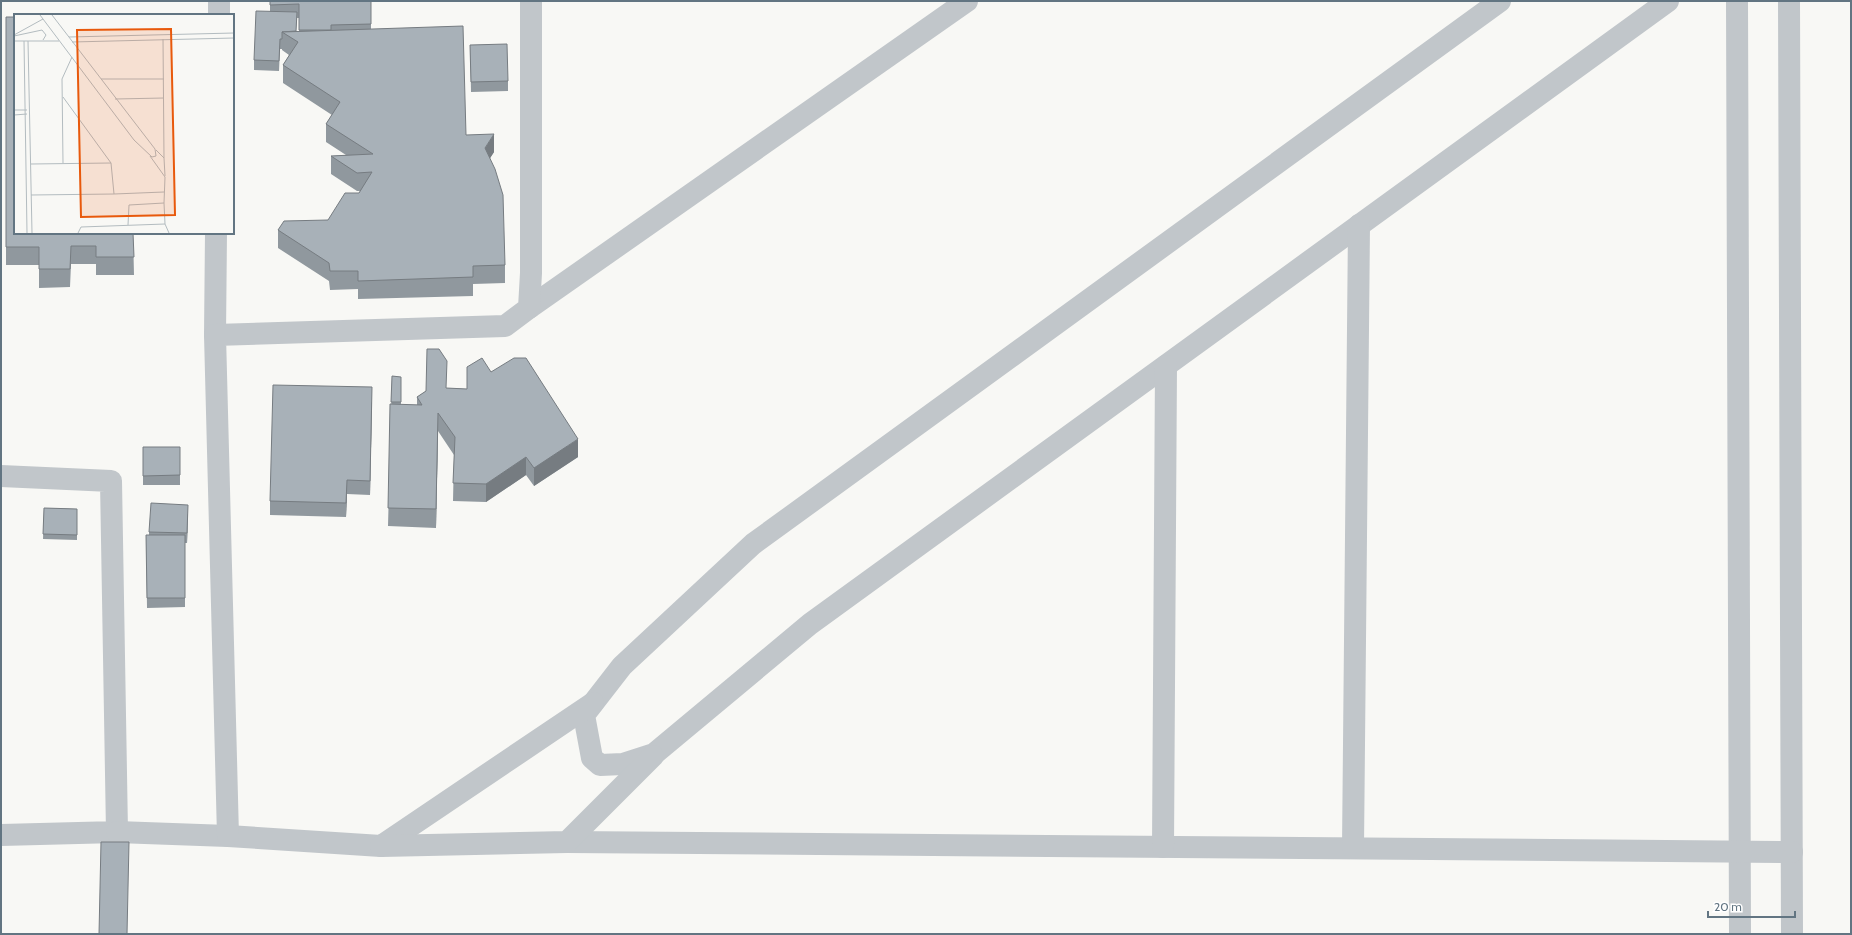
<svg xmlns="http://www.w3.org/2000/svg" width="1852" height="935" font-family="Cabin,sans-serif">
<rect width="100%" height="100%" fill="#f8f8f5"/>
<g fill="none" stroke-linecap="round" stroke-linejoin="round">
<g stroke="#c1c6ca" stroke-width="22">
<path d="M 1500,1 L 753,544 L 622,666 L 584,715 L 592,758 L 600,765 L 623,764 L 654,754 L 810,624 L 1668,1"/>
<path d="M 1737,1 L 1740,934"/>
<path d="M 1789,1 L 1792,934"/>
<path d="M 219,15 L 219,1"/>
<path d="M 529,308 L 967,1"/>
<path d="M 215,335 L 216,233"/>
<path d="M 1,476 L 111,481 L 117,832 L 1,835"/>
<path d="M 117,832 L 228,836 L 381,846 L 593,703"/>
<path d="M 228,836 L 215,335 L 505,326 L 529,308 L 531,273 L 531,1"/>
<path d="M 567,842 L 1792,852"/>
<path d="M 381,846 L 567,842 L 653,756"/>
<path d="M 1163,847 L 1166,366"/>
<path d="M 1353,848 L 1359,225"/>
</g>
</g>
<g fill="#90989e" fill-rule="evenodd">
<path d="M 270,1 L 371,1 L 371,29 L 466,135 L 494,152 L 490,158 L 505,265 L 505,283 L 473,284 L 473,296 L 358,299 L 358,289 L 330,290 L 329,281 L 278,248 L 278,230 L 328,220 L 359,193 L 360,191 L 357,191 L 331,174 L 331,156 L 346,155 L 326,142 L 326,124 L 332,115 L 283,83 L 283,65 L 289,55 L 282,50 L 282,49 L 280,49 L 279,71 L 254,70 L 254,60 L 270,11 ZM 297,18 L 299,18 L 299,31 L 296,31 Z"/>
<path d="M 6,17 L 15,233 L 133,233 L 134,275 L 96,275 L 96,264 L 71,264 L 70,287 L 39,288 L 39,265 L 6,265 Z"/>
<path d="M 470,45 L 508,81 L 508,91 L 471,92 Z"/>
<path d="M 491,372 L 578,457 L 534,486 L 526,475 L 486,502 L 453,501 L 454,455 L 438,431 L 436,528 L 388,526 L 392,376 L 401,377 L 401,405 L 417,405 L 417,397 L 426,391 L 446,388 L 467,389 Z"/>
<path d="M 372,402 L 370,495 L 347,494 L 346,517 L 270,515 L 270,501 Z"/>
<rect x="143" y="447" width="37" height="38"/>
<path d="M 44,508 L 77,509 L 77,540 L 43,539 Z"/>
<path d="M 188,514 L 187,543 L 185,543 L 185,607 L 147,608 L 146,535 L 149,535 L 149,532 Z"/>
</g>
<g fill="#767c81">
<path d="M 494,134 L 494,152 L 485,166 L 485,148 Z"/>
<path d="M 372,387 L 372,402 L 370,495 L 370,481 Z"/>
<path d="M 438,413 L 438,431 L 436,528 L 436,509 Z"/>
<path d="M 578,439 L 578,457 L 534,486 L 534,468 Z"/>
<path d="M 526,457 L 526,475 L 486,502 L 486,484 Z"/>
<path d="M 347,480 L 347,494 L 346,517 L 346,503 Z"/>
<path d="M 188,505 L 188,514 L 187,543 L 187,533 Z"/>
</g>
<g fill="#a8b1b8" stroke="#767c81">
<path d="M 270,1 L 371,1 L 371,24 L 331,25 L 331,30 L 299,30 L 299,4 L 270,5 Z"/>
<path d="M 256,11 L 297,12 L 296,31 L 282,32 L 282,39 L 280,39 L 279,61 L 254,60 Z"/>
<path d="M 6,17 L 15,17 L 15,233 L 133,233 L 134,257 L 96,257 L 96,246 L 71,246 L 70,269 L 39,269 L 39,247 L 6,247 Z"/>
<path d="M 463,26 L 466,135 L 494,134 L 485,148 L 495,169 L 503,195 L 505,265 L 473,266 L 473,277 L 358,281 L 358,271 L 330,271 L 329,263 L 278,230 L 284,221 L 328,220 L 345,193 L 359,193 L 372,172 L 357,173 L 331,156 L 373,154 L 326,124 L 340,102 L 283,65 L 298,42 L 282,32 Z"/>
<path d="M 507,44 L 508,81 L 471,82 L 470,45 Z"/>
<path d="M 427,349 L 439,349 L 447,361 L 446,388 L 467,389 L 467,367 L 482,358 L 491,372 L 514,358 L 526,358 L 578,439 L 534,468 L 526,457 L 486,484 L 453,483 L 455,437 L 438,413 L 436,509 L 388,508 L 390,404 L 422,405 L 417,397 L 426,391 Z"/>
<path d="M 392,376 L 401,377 L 401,402 L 391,402 Z"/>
<path d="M 273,385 L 372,387 L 370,481 L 347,480 L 346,503 L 270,501 Z"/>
<path d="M 143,447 L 180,447 L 180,475 L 143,476 Z"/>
<path d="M 151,503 L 188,505 L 187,533 L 149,532 Z"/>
<path d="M 44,508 L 77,509 L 77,535 L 43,534 Z"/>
<path d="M 146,535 L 185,535 L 185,598 L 147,598 Z"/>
<path d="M 101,842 L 129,842 L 127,934 L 99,934 Z"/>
</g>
<g transform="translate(14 14)">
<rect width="220" height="220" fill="#f8f8f5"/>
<path fill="none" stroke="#b3bcc0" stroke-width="1" d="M 26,1 L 120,126 L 138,143 L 142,142 L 141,135 L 38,1M 0,21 L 29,5M 0,22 L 28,16 L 32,21 L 29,26M 55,23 L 220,19M 149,25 L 150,144M 0,27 L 45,27M 10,27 L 13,219M 14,27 L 18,219M 58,28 L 220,24M 87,65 L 150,65M 49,83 L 97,149M 101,85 L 150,84M 0,96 L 13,96M 0,101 L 13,100M 142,136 L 150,144 L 151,162M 136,142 L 151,163 L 150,189M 49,149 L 48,65 L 58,43M 17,150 L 97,149 L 100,180 L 150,178M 17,181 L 100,180M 114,211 L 115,191 L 150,189 L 151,210M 64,219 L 67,213 L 151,210 L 155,219"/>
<path fill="#e8590c" fill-opacity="0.15" stroke="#e8590c" stroke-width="2" d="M 157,15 L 161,201 L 67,203 L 63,16 Z"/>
<rect width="220" height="220" fill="none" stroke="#627582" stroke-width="2"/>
</g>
<rect width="1852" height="935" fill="none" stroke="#627582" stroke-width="4"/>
<path d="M1708 911v6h87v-6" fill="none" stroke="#627582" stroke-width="2"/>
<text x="1714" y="911" font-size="12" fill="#627582" stroke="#ffffff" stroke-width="3" paint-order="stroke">20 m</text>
</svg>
